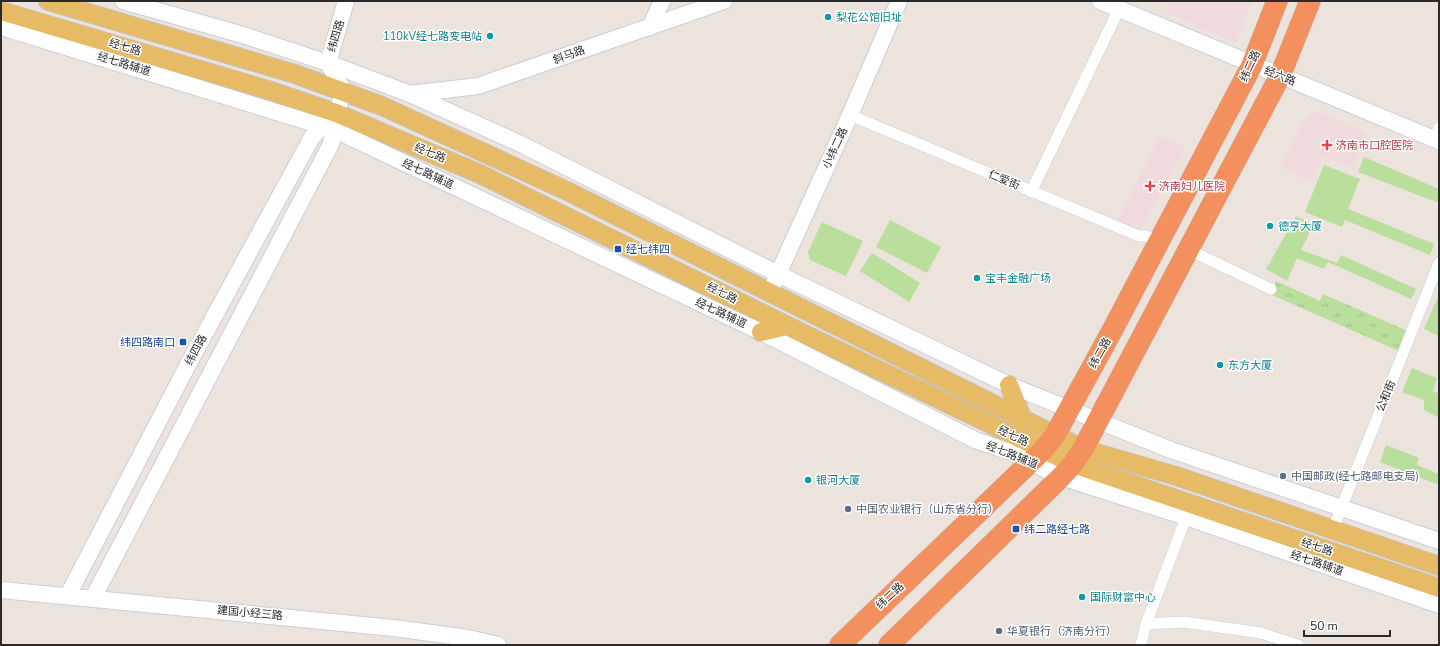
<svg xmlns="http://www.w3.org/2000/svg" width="1440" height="646" font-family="'Nunito Sans','Noto Sans SC',sans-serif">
<defs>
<pattern id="park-tufts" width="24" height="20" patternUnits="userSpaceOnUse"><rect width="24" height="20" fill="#bade9c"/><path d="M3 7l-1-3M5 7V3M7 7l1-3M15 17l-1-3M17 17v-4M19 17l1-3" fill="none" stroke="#a0bf87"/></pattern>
</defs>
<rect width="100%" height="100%" fill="#ebe3dc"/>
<g fill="#f1dade">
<path d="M 1171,1 L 1251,1 L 1236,43 L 1166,13 Z"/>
<path d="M 1317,111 L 1367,133 L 1352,168 L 1323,156 L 1310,182 L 1281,167 L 1302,124 L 1309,115 Z"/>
<path d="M 1160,136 L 1185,148 L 1139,233 L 1116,224 Z"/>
</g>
<g fill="#bade9c">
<path d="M 1364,157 L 1439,189 L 1439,203 L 1358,172 Z"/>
<path d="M 1324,165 L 1360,179 L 1348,209 L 1434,244 L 1430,255 L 1345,220 L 1342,227 L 1305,212 Z"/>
<path d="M 1296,216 L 1314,224 L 1301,250 L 1337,263 L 1341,255 L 1416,289 L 1411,299 L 1328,262 L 1324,269 L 1297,258 L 1287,281 L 1266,269 Z"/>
<path d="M 890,220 L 941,247 L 927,273 L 876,247 Z"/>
<path d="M 822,222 L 863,241 L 846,276 L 810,260 L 808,252 Z"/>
<path d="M 872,253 L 920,283 L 909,302 L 860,271 Z"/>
<path d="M 1438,297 L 1439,298 L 1439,336 L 1424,329 Z"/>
<path d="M 1412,368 L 1437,378 L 1433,391 L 1439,394 L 1439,418 L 1424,410 L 1424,400 L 1402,392 Z"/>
<path d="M 1386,445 L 1419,458 L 1417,465 L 1439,474 L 1439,485 L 1380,462 Z"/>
</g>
<path fill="url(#park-tufts)" d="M 1276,281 L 1320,301 L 1323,294 L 1410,332 L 1401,352 L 1270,294 Z"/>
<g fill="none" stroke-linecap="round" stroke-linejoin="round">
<defs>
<g id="street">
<path d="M 850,115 L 1139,236 L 1146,236 L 1159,242"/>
<path d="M 1434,139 L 1439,128"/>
<path d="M 1031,192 L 1119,9"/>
<path d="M 1189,250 L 1271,289"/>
<path d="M 1333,529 L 1439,263"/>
<path d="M 1146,624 L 1184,622 L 1261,633 L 1298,645"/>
<path d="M 1141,645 L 1146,624 L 1188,512"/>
</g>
<g id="secondary">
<path d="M 123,1 L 243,35 L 328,63 L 410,94 L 523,145 L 778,274 L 1009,385 L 1171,450 L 1439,541"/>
<path d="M 1100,1 L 1439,141"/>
<path d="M 1,27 L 335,130 L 761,332 L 975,440 L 1010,452 L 1061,477 L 1186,517 L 1439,605"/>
<path d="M 650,27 L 662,1"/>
<path d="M 410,94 L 478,86 L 724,1"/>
<path d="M 774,283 L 850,115 L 899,1"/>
<path d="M 1,590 L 394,628 L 468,638 L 498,645"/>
<path d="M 68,595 L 191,359 L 312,137 L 330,118"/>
<path d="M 93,598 L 330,146 L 335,130 L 336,113 L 344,92 L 328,63 L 346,1"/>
</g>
<g id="primary">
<path d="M 48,1 L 295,74 L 382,106 L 567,191 L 1083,449 L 1176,476 L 1439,566"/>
<path d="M 1,11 L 268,90 L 336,113 L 480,174 L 794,329 L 1073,464 L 1439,588"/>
<path d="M 761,332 L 787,326"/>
<path d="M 1009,385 L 1023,420"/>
</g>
<g id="highway">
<path d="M 840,645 L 1043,450 L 1055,435 L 1113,329 L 1252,65 L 1277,1"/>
<path d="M 889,645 L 1061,477 L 1073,464 L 1083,449 L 1280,76 L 1310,1"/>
</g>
</defs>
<use href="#street" stroke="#cbcfda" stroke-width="12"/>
<use href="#secondary" stroke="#cbcfda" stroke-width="18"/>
<use href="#primary" stroke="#c3c3c3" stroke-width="20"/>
<use href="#highway" stroke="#c3c3c3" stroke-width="22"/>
<use href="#street" stroke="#fff" stroke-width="11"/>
<use href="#secondary" stroke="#fff" stroke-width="16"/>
<use href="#primary" stroke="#e7bb65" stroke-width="18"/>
<use href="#highway" stroke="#f48f5e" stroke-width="21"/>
</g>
<g fill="#0f9aa8" stroke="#fff" stroke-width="1.5">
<circle cx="828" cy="17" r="4"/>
<circle cx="490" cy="36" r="4"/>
<circle cx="1270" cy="226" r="4"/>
<circle cx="977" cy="278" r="4"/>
<circle cx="1220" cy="365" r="4"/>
<circle cx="808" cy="480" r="4"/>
<circle cx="1082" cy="597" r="4"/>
</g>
<g fill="#e0444e" stroke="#fff" stroke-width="1.5">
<path d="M1325 139h4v4h4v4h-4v4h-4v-4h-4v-4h4z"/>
<path d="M1148 180h4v4h4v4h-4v4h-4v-4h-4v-4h4z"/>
</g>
<g fill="#1a4fb4" stroke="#fff" stroke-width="1.5">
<rect x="614" y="245" width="8" height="8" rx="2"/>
<rect x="179" y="338" width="8" height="8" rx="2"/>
<rect x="1012" y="525" width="8" height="8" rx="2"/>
</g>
<g fill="#5c6f8a" stroke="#fff" stroke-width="1.5">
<circle cx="1283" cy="476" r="4"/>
<circle cx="848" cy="509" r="4"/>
<circle cx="999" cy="631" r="4"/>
</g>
<g text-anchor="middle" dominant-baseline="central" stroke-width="3" stroke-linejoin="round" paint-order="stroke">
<g font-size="11" fill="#0d838f" stroke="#fff" text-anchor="start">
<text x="836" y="17">梨花公馆旧址</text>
<text x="482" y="36" text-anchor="end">110kV经七路变电站</text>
<text x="1278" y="226">德亨大厦</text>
<text x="985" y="278">宝丰金融广场</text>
<text x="1228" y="365">东方大厦</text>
<text x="816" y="480">银河大厦</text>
<text x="1090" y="597">国际财富中心</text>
</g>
<g font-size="11" fill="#2a2a2a" stroke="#fff">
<text transform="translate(336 36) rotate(-74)">纬四路</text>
<text transform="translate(125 47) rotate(17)">经七路</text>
<text transform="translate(569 55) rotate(-19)">斜马路</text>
<text transform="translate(124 64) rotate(17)">经七路辅道</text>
<text transform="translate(1250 66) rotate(-65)">纬二路</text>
<text transform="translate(1280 76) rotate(22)">经六路</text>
<text transform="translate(835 148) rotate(-65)">小纬二路</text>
<text transform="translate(430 153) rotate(23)">经七路</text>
<text transform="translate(428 174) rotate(25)">经七路辅道</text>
<text transform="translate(1004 180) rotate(23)">仁爱街</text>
<text transform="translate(722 293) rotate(27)">经七路</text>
<text transform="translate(721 313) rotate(25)">经七路辅道</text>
<text transform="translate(196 350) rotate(-62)">纬四路</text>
<text transform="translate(1100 353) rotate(-61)">纬二路</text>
<text transform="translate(1386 396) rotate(-68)">公和街</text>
<text transform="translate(1013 436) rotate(26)">经七路</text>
<text transform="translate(1012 455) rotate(22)">经七路辅道</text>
<text transform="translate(1317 547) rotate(19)">经七路</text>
<text transform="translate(1317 563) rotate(19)">经七路辅道</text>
<text transform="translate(890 596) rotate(-43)">纬二路</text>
<text transform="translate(250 613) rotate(5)">建国小经三路</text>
</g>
<g font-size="11" fill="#be3a42" stroke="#fff" text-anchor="start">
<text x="1336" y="145">济南市口腔医院</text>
<text x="1159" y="186">济南妇儿医院</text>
</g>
<g font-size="11" fill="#164399" stroke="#fff" text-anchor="start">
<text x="626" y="249">经七纬四</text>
<text x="175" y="342" text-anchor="end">纬四路南口</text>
<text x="1024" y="529">纬二路经七路</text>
</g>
<g font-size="11" fill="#4e5e75" stroke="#fff" text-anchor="start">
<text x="1291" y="476">中国邮政(经七路邮电支局)</text>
<text x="856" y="509">中国农业银行（山东省分行）</text>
<text x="1007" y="631">华夏银行（济南分行）</text>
</g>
</g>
<rect width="1440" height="646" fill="none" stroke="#2a2a2a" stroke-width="4"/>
<path d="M1304 630v6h86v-6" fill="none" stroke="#2a2a2a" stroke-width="2"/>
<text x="1310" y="630" font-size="12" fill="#2a2a2a" stroke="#ffffff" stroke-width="3" paint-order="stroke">50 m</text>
</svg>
